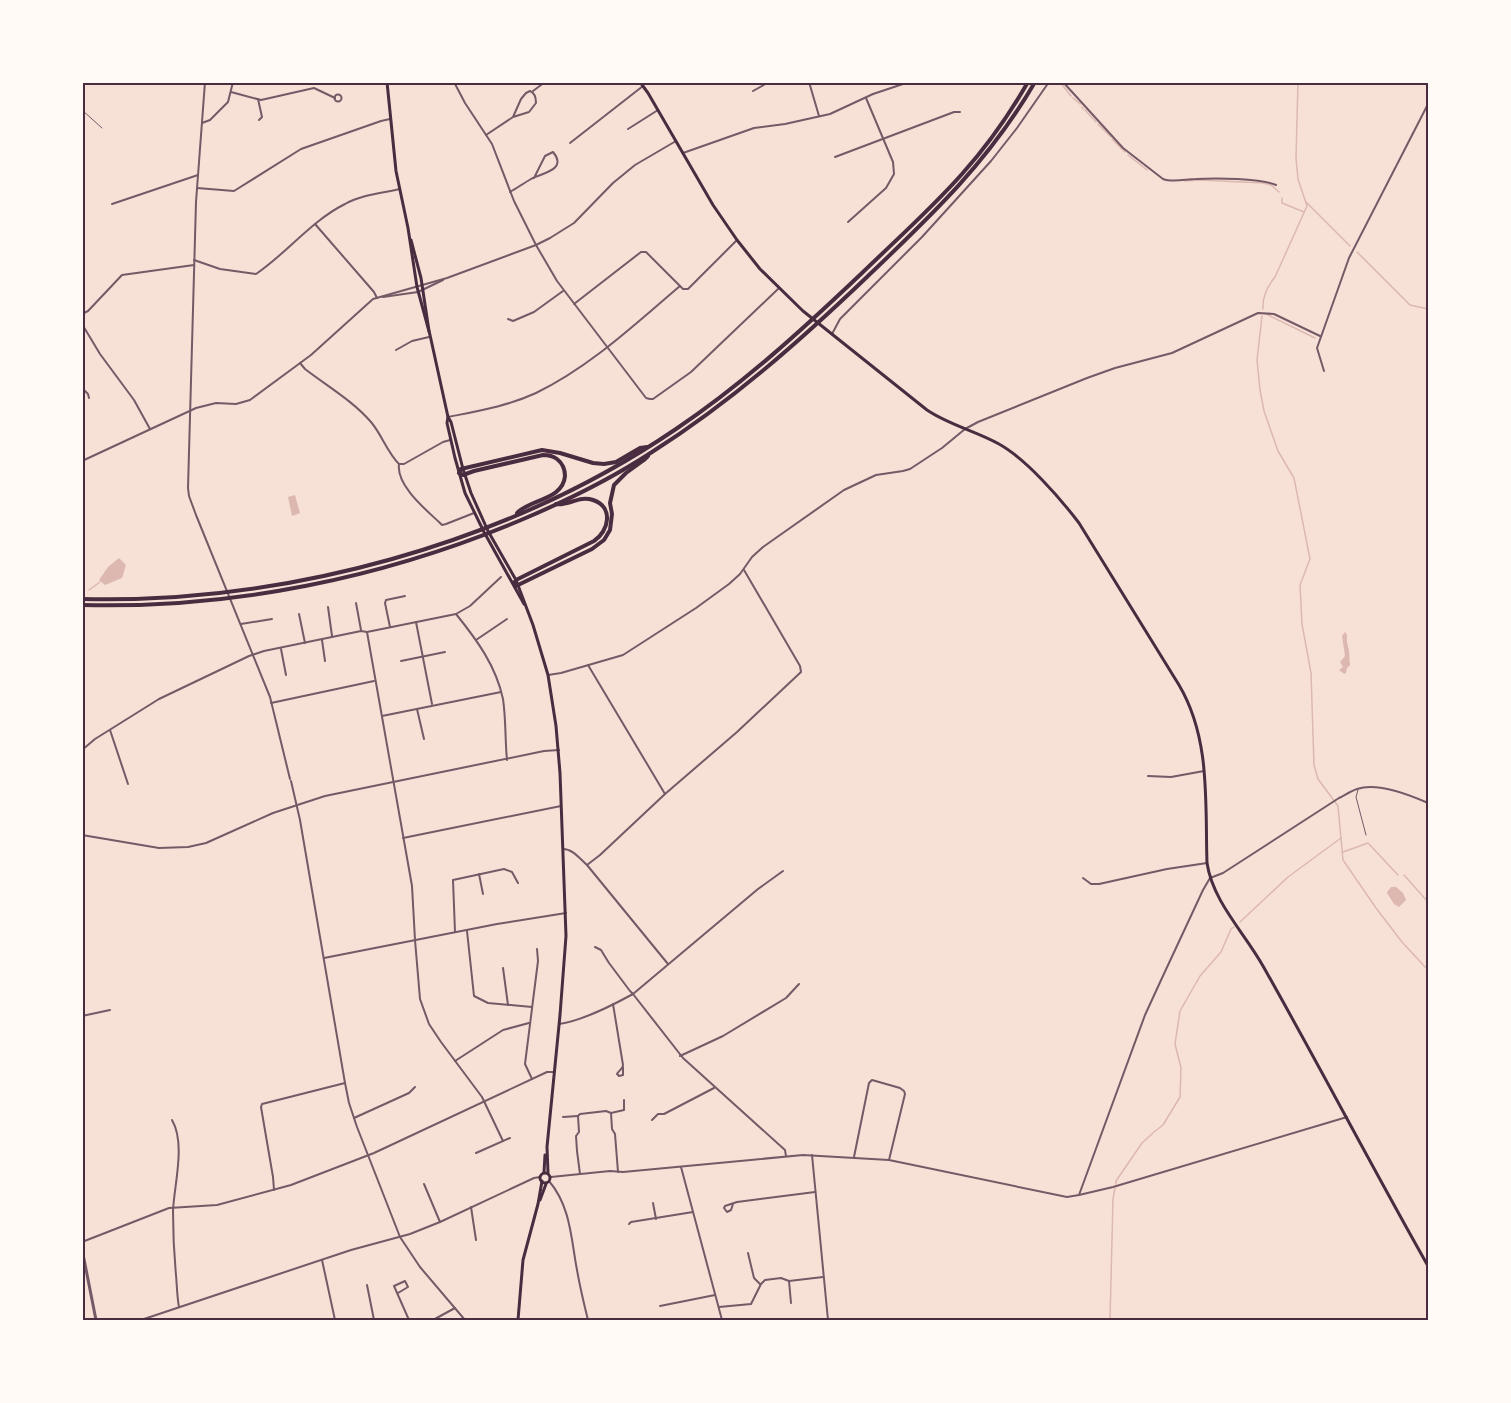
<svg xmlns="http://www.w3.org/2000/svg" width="1511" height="1403" font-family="'IBM Plex Serif',serif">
<rect width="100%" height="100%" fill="#f7e1d7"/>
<g fill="#dcb8b0">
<path d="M 295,495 L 300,513 L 292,516 L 288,497 Z"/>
<path d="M 119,558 L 126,565 L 122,578 L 105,585 L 99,580 L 108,567 Z"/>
<path d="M 1345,632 L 1347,635 L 1347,642 L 1349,651 L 1350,665 L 1347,668 L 1346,673 L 1344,674 L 1339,670 L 1343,667 L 1340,662 L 1345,656 L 1342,636 Z"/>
<path d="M 1391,887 L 1396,887 L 1403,893 L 1406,900 L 1399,907 L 1394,904 L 1387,893 L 1387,892 Z"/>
</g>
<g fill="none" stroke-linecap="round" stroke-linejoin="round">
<g stroke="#dcb8b0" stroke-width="1.5">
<path d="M 1060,82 L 1071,96"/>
<path d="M 1073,98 L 1080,104"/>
<path d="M 1082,107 L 1083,109"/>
<path d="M 1085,110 L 1096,122"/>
<path d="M 1098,124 L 1111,137"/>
<path d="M 1112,139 L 1125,152"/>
<path d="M 1128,155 L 1147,170"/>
<path d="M 1185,181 L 1200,180 L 1263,183 L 1271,185 L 1279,192"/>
<path d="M 1282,198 L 1282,203 L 1304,212"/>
<path d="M 1306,202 L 1350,246"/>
<path d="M 1357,252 L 1410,305 L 1428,309"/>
<path d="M 1263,309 C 1262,297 1267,287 1275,277 L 1307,206 L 1298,179 L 1296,158 L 1298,82"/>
<path d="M 1268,315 L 1315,338"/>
<path d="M 1262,316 L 1257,360 L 1260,390 L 1264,411 L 1278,451 L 1294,478 L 1310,559 L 1300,585 L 1302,624 L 1311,673 L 1314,765 L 1318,779 L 1338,806 L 1343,860 L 1376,908 L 1402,942 L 1428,970"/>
<path d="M 89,590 L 100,582"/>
<path d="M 1343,852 L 1368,843 L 1398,875"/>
<path d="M 1404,875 L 1428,902"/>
<path d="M 1240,922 L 1288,877 L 1341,838"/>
<path d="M 1154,1132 L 1163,1125 L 1180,1097 L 1181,1068 L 1175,1044 L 1180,1011 L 1200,976 L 1221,952 L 1231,929 L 1234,927"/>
<path d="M 1116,1184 L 1116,1181 L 1142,1143 L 1153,1133"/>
<path d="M 1110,1320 L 1113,1199 L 1115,1188"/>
</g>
<g stroke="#755966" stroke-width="1">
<path d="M 82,110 L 102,128"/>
<path d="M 1358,790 L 1356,797 L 1366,835"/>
</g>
<g stroke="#755966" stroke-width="2">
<path d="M 205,82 L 196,202 L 188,488 L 189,496 L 196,515 L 270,697 L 290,779"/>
<path d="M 454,82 L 465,103 L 492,144 L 514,201 L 536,245 L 557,281 L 646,398 L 650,399 L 653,399 L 691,372 L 778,289"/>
<path d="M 809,82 L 819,116"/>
<path d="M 1063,82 L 1123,148 L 1163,179 C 1173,183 1186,179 1196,179 C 1214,178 1261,178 1276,185"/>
<path d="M 533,91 L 545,82"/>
<path d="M 753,91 L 769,82"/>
<path d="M 231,92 L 261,100 L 314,88 L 335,98"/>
<circle cx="338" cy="98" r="3.5"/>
<path d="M 258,99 L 262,117 L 259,120"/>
<path d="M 202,123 L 210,120 L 228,102 L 233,82"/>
<path d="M 628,129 L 658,110"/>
<path d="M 486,135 L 513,117 L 529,112 L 536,103 C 536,98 535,93 530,91 L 526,93 L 521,99 L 513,117"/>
<path d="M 570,143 L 643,86"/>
<path d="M 683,153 L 754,128 L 785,124 L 830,114 L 873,94 L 909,82"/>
<path d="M 835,157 L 954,112 L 960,112"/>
<path d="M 197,188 L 234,191 L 301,149 L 381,121 L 390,119"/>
<path d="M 510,192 C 517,188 524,183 531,179 C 542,173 568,170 553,152 L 545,156 L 534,178"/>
<path d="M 112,204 L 198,175"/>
<path d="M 848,222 L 886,188 L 894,174 L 893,162 L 866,98"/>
<path d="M 315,224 L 374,292 L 377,298"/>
<path d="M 194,260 L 220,269 L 256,274 C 287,253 311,221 345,204 C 361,195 382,193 400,189"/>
<path d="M 383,297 L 418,292 L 443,280"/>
<path d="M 574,304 L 641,252 L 646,252 L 680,286"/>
<path d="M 82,314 L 88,311 L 122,275 L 194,265"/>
<path d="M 508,319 L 513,321 L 534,312 L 563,291"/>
<path d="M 82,324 L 100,354 L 134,400 L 150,429"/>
<path d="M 832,334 L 840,319 L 922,237 L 991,161 L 1017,128 L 1049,82"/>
<path d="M 396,350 L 412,341 L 429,337"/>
<path d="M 300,363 L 305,369 C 327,386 353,401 371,422 C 382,435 387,452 399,464 L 404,464 L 443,442 L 450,440"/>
<path d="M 1324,371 L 1317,348 L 1349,258 L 1428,104"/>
<path d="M 82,388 L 88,394 L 89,398"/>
<path d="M 448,417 C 478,411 508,406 536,393 C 590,367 635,324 680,286 L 683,289 L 688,289 L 737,240"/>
<path d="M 82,461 L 196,408 L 216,403 L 236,404 L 250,400 L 311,355 L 373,299 L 447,278 L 536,245 L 550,238 L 574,223 L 613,183 L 635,165 L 676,141"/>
<path d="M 399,464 C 396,485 425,509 439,522 L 442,525 L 446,524 L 474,513"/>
<path d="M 356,603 L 361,630"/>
<path d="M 328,607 L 332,636"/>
<path d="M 299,614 L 305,643"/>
<path d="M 456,614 C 477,640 496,666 503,699 C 506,719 505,740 507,760"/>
<path d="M 416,622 L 432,704"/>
<path d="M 241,624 L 272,619"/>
<path d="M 390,627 L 385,603 L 386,600 L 405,596"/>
<path d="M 367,632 L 412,886 L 415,940 L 420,999 L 429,1024 L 441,1042 L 482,1097 L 503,1141"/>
<path d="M 322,640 L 325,661"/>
<path d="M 476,640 L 507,619"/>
<path d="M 281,649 L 286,675"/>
<path d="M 401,661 L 445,652"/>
<path d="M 588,665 L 665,794"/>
<path d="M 548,675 L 561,673 L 623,655 L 696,608 L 729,584 L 740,574 L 752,557 L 763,547 L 844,490 L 876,475 L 903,471 L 910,469 L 942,448 L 965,429 L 978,422 L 1087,378 L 1115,368 L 1172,353 L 1258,313 L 1274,314 L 1320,336"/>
<path d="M 271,703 L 374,681"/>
<path d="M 417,709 L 424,739"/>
<path d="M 382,716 L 501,692"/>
<path d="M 110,730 L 128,784"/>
<path d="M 82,750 L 95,739 L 159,699 L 249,656 L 264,651 L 361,631 L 367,632 L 456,614 L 470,606 L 501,577"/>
<path d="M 1148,776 L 1171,777 L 1204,771"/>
<path d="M 291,781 L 300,820 L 345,1083 L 349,1103 L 357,1127 L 400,1237 L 420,1267 L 465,1320"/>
<path d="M 82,835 L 159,848 L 188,847 L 206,843 L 273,813 L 325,796 L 544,751 L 559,750"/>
<path d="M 403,838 L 561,806"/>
<path d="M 563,849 C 573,849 580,859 587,865 L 668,964"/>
<path d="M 587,865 L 600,855 L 665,794 L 737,732 L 801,672 L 800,666 L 744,570"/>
<path d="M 479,874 L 483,894"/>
<path d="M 1083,878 L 1091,884 L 1099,884 L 1167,869 L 1207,863"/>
<path d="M 467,931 L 474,996 L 488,1003 L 532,1007"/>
<path d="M 455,932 L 453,880 L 504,869 L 512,872 L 518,883"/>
<path d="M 595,947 L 601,950 L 609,963 L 630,991 L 633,994 L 683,1058 L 785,1150 L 786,1156"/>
<path d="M 324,958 L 497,924 L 566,913"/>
<path d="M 503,968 L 508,1005"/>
<path d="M 613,1004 L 623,1065 C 623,1069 619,1070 617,1074 L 619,1076 L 623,1075 L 623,1067"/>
<path d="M 82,1016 L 110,1010"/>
<path d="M 559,1024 C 581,1021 613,1005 633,994 L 758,889 L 783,871"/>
<path d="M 680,1056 L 723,1036 L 786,998 L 799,984"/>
<path d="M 455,1061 L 503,1030 L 529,1023"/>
<path d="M 532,1079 L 525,1064 L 538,961 L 537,949"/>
<path d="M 611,1113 L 624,1110 L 624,1100"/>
<path d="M 563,1117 L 578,1116"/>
<path d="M 354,1118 L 409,1093 L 415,1087"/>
<path d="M 172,1120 C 186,1144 174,1185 173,1211 C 173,1232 174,1254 176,1275 C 177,1286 177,1297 179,1307"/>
<path d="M 652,1120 L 658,1114 L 664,1114 L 714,1088"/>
<path d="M 476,1153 L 510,1138"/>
<path d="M 812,1155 L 828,1320"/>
<path d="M 854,1157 L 869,1083 L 872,1080 L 900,1088 L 904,1091 L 905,1094 L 889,1160"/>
<path d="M 681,1167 L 722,1320"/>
<path d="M 580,1174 L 577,1151 L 576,1136 L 579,1132 L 578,1116 L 580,1114 L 606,1111 L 611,1113 L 612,1129 L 615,1134 L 618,1172"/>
<path d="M 551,1177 L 610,1171 L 623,1172 L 803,1155 L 889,1160 L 1067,1197 L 1079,1195 L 1113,1187 L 1347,1117"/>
<path d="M 549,1181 C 571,1207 571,1239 577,1270 C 580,1287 584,1304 588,1320"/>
<path d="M 424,1184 L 440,1222"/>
<path d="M 274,1190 L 273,1177 L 261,1107 L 262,1104 L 345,1083"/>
<path d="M 1079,1195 L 1145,1015 L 1162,978 L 1203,890 L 1210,878 L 1223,873 L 1339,798 C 1345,795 1351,791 1357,789 C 1377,782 1410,795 1428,803"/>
<path d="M 653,1203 L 656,1219"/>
<path d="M 733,1204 L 731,1210 L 727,1212 L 724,1208 L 725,1206 L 737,1202 L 815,1192"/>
<path d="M 471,1207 L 476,1240"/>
<path d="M 629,1224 L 631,1222 L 693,1212"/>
<path d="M 82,1242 L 169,1208 L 217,1205 L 291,1185 L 374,1153 L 547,1072 L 554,1072"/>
<path d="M 748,1253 L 754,1278 L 760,1284"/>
<path d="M 322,1260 L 335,1320"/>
<path d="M 789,1281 L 791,1303"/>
<path d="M 367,1285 L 374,1320"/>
<path d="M 398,1293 L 408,1287 L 405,1281 L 394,1286 L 409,1320"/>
<path d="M 660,1306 L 715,1295"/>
<path d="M 719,1307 L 751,1304 L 761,1284 L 765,1280 L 781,1278 L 789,1281 L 823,1277"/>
<path d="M 141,1320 L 351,1250 L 410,1234 L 440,1222 L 534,1178 L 540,1177"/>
<path d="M 433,1320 L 455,1308"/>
</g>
<path stroke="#755966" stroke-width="3" d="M 82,1249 L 96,1320"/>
<g stroke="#4a2c40" stroke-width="3">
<path d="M 387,82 L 396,171 L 408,228 L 417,287 L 430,335 L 448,417 L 447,423 L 455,458 L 465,493 L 484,532 L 524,604"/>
<path d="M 640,82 L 648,93 L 713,205 L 737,240 L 760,269 L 803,311 L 927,410 C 949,425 976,431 999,444 C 1026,459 1060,498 1079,523 L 1179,685 C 1211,739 1205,803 1207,863 C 1213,902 1244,932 1263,966 C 1319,1065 1372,1167 1428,1266"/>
<path d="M 411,240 L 421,278 L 429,331"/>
<path d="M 448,417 L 451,422 L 463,469 L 471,493 L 488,531 L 516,580 L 533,625 L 548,675 L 556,726 L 560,773 L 566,936 L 560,1015 L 547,1147 L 548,1173"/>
<path d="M 544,1172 L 545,1155"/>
<circle cx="545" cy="1178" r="5"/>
<path d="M 540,1200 L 546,1184"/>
<path d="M 518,1320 L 523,1260 L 538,1204 L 542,1181"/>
</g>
<g stroke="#4a2c40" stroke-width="4">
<path d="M 556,504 C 569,506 579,495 593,500 C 614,507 609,531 594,541 L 516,580 L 514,583 L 516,586 L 592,549 L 604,540 L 610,530 L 612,514 L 610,503 L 614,485 L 626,473 L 644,460 L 648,456"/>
<path d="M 517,513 C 530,499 563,500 565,476 C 565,469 562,463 557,459 C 553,456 548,455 543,455 L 474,471 L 463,475 L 459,473 L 461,469 L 542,450 L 560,453 L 593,463 L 604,464 L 616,462 L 640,448 L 647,447"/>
<path d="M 82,599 C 286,604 507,544 676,429 C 743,384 803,329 862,273 C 896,240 931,209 962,174 C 987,146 1009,115 1028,82"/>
<path d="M 82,605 C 233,609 383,578 521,520 C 566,501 611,479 652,452 C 731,402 801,340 868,276 C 932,215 990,160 1035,82"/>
</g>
</g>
<rect width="1511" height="1403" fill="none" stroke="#fffaf5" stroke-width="168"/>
<rect x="84" y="84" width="1343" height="1235" fill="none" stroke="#4a2c40" stroke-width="2"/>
</svg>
